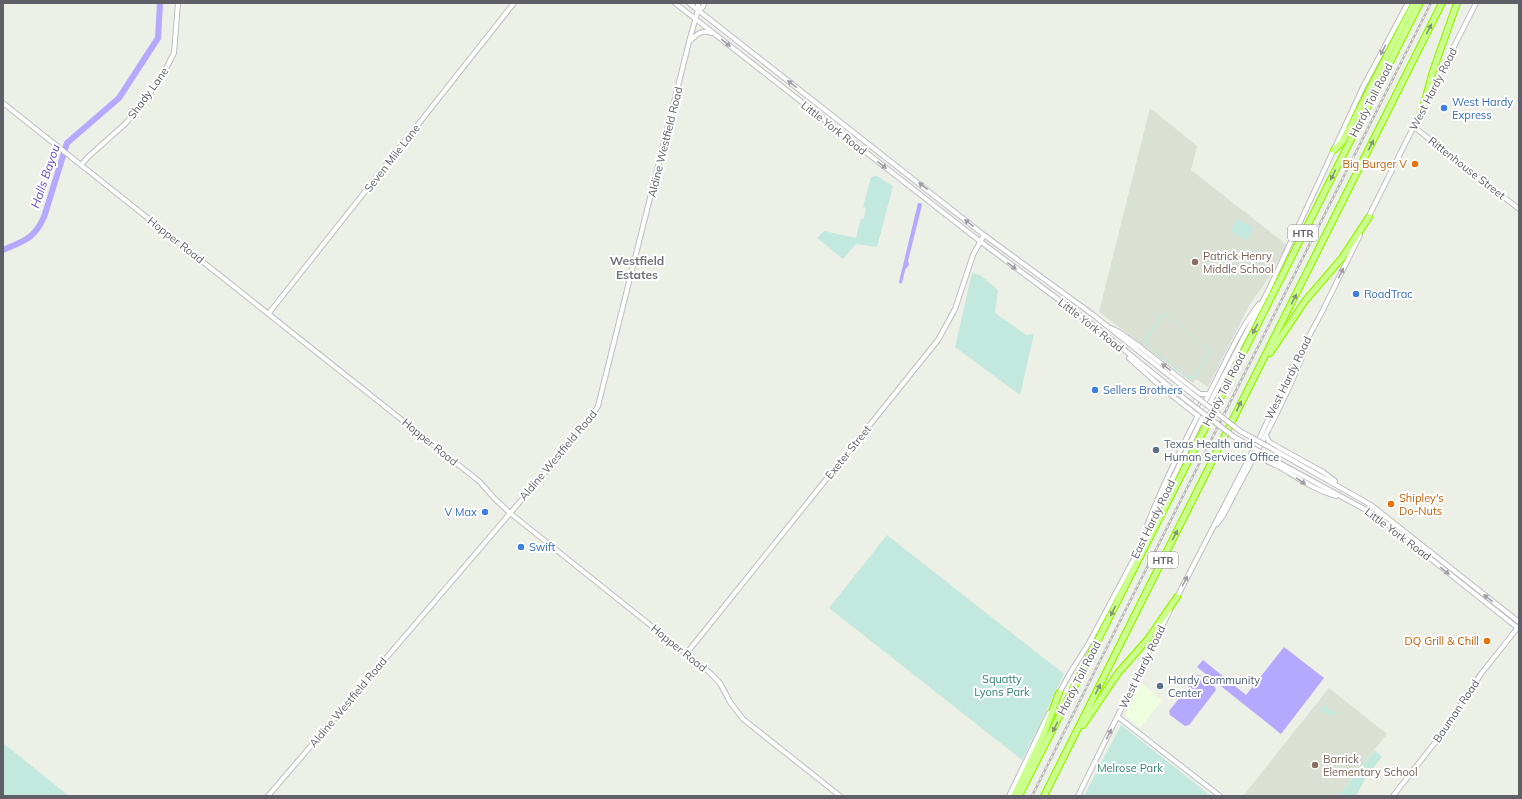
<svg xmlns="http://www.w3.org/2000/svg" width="1522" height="799" font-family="Mulish,sans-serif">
<rect width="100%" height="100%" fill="#ecf0e7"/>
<path fill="#effede" d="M 1141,683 L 1162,700 L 1140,728 L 1125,715 Z"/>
<g fill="#dbe0d5">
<path d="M 1150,108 L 1197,146 L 1191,170 L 1287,245 L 1268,279 L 1250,304 L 1208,387 L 1196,379 L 1193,383 L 1099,312 Z"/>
<path d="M 1329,688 L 1387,734 L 1338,796 L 1243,796 Z"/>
</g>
<g fill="#c3e8dd" fill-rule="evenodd">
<path d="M 877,176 L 893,186 L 877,247 L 856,244 L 843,259 L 817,238 L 824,231 L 856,238 L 861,218 L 864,219 L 866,208 L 863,207 L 871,177 Z"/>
<path d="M 1237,219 L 1254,228 L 1247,240 L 1230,232 Z"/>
<path d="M 972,273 L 980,275 L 998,290 L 995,313 L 1026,335 L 1034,334 L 1020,395 L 955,347 Z"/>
<path d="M 1163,314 L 1167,315 L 1211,350 L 1211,353 L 1194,379 L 1187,378 L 1145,344 L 1145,339 L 1161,315 ZM 1162,316 L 1167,316 L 1210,350 L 1209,353 L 1193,377 L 1188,377 L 1147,344 L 1147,340 Z"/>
<path d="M 887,535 L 1064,674 L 1042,720 L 1039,728 L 1035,734 L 1022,760 L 829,608 Z"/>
<path d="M 1321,706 L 1324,706 L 1335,713 L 1333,716 L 1323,713 L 1320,710 Z"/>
<path d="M 1121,725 L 1211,796 L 1084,796 Z"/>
<path d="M 3,743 L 69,796 L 3,796 Z"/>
<path d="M 1375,750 L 1382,757 L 1366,777 L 1356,796 L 1338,796 Z"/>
</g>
<g fill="#b4a8ff">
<path d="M 918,203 L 921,203 L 922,205 L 908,261 L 909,265 L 905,270 L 902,283 L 900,284 L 899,282 Z"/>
<path d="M 1284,647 L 1324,678 L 1281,734 L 1197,667 L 1203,660 L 1246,695 Z"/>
<path d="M 1198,675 C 1204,676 1215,684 1216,690 L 1189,725 L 1185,726 L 1170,715 L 1169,711 Z"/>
</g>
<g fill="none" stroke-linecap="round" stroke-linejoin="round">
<path stroke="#b4a8ff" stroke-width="6" d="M 3,250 C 24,241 34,239 44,217 L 67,143 L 119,98 L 158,38 L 160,3"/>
<defs>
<g id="secondary">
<path d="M 675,3 L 981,242 L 1101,331 L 1186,400"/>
<path d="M 689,3 L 984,235 L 1092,314 L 1190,392"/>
<path d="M 698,10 L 703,7 L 704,3"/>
<path d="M 690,41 C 696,35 702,29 711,33"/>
<path d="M 1426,102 L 1476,3"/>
<path d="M 3,103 L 480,482 L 494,498 L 510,513 L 709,672 L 720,683 L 730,702 L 743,719 L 840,796"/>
<path d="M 1414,127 L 1519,209"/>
<path d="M 82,164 L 88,157 L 126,123 L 160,80 L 174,53 L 178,3"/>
<path d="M 1368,218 L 1423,108"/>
<path d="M 269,313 L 514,3"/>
<path d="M 1111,328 L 1119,332 L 1139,346 L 1200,394 L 1209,394"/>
<path d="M 1129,358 L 1160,386 L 1198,416"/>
<path d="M 1191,407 L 1196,402 L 1198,395"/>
<path d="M 1266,435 L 1269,442 L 1323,472 L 1335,481"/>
<path d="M 1276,451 L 1371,505 L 1519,622"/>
<path d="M 1255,455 C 1264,460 1274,464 1283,469 C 1301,480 1315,490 1336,496"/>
<path d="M 1272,459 L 1377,516 L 1519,629"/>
<path d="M 1217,524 L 1224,514 C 1253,457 1287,401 1308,341"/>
<path d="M 1146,528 C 1164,481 1188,435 1211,390 C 1226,361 1239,330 1259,304"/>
<path d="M 1176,599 L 1259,439 L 1296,360 L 1321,314 L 1360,235"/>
<path d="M 686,654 L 938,340 L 955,309 L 973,255 L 984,235"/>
<path d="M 1058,695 L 1070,673 L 1089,643 L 1135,557 L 1204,414 L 1268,291 L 1363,87 L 1408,3"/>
<path d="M 1118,717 L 1220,796"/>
<path d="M 268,796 L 584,427 L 598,406 L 690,38 L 698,10 L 698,3"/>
<path d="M 1009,796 L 1049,713"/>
<path d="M 1078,796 L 1170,610"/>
<path d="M 1393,796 L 1437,740 L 1481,674 L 1519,626"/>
</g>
<g id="highway">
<path d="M 1422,111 L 1433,71 L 1457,3"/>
<path d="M 1334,150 L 1343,141 L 1414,3"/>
<path d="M 1270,353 L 1305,301 L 1342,258 L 1369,217"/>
<path d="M 1083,725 L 1118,673 L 1148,639 L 1177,597"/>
<path d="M 1014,796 L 1043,736 L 1059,693"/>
<path d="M 1019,796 L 1420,3"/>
<path d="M 1044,796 L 1442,3"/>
</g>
</defs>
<use href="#secondary" stroke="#bfbcc4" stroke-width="6"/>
<use href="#highway" stroke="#96f700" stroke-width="8"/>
<use href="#secondary" stroke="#fff" stroke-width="4"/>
<use href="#highway" stroke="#ccfe90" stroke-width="5.5"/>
<defs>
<path id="rail" d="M 1032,796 L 1431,3"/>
</defs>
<use href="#rail" stroke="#b7b7b8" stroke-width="2.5"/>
<use href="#rail" stroke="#fff" stroke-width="1" stroke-dasharray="3" stroke-linecap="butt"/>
<defs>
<g id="secondary-bridge">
<path d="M 1190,392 L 1240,431 L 1276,451"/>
<path d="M 1186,400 L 1233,436 L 1272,459"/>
</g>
</defs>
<use href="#secondary-bridge" stroke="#bfbcc4" stroke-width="6" stroke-linecap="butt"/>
<use href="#secondary-bridge" stroke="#fff" stroke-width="4"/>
</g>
<defs><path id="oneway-solid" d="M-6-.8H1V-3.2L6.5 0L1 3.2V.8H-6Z"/></defs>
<g fill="#869675">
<use href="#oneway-solid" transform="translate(1429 29) rotate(-63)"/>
<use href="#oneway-solid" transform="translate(1371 145) rotate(-63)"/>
<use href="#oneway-solid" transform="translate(1333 175) rotate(117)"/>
<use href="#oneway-solid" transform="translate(1294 299) rotate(-63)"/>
<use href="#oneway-solid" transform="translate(1255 329) rotate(117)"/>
<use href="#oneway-solid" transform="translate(1239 406) rotate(-64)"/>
<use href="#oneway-solid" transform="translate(1175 535) rotate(-63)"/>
<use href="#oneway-solid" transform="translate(1113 611) rotate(116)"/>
<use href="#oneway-solid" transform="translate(1098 689) rotate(-63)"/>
<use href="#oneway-solid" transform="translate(1055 727) rotate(117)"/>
</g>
<g fill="#a09ea4">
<use href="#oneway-solid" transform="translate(726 43) rotate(39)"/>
<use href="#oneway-solid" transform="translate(1383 50) rotate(118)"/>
<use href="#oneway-solid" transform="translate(792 84) rotate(-142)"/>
<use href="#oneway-solid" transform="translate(882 165) rotate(38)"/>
<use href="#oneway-solid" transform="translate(923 186) rotate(-142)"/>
<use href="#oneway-solid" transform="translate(969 223) rotate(-142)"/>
<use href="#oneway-solid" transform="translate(1012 266) rotate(38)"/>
<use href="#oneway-solid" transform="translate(1341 273) rotate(-64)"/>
<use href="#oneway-solid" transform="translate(1166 367) rotate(-142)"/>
<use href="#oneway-solid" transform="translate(1301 481) rotate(34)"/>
<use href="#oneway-solid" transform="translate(1445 571) rotate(39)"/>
<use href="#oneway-solid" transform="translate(1185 581) rotate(-62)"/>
<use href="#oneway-solid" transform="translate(1488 598) rotate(-142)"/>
<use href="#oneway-solid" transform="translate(1109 734) rotate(-63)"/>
</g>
<g fill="#3f7fe0" stroke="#fff" stroke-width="1.5">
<circle cx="1444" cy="108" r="4"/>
<circle cx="1356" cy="294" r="4"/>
<circle cx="1095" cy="390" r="4"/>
<circle cx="485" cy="512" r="4"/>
<circle cx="521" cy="547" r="4"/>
</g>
<g fill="#e8710a" stroke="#fff" stroke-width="1.5">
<circle cx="1415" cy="164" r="4"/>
<circle cx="1391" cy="504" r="4"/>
<circle cx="1487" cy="641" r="4"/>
</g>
<g fill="#8d6e63" stroke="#fff" stroke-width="1.5">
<circle cx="1195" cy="262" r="4"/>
<circle cx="1315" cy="765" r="4"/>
</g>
<g fill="#5c6f8a" stroke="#fff" stroke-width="1.5">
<circle cx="1156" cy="450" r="4"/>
<circle cx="1160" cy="686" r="4"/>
</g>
<g text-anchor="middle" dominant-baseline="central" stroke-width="4" stroke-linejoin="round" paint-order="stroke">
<g fill="#fff" stroke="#908e95" stroke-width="1">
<rect x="1288" y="225" width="30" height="16" rx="3"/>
<rect x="1148" y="552" width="30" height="16" rx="3"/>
</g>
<g font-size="10" font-weight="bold" fill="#605e67">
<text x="1303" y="233">HTR</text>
<text x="1163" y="560">HTR</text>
</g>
<g font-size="11" fill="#605e67" stroke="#fff">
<text transform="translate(1433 89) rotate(-63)">West Hardy Road</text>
<text transform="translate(148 93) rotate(-54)">Shady Lane</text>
<text transform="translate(1371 100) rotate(-63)">Hardy Toll Road</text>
<text transform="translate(834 128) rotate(38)">Little York Road</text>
<text transform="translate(665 142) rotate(-76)">Aldine Westfield Road</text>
<text transform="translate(392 158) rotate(-52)">Seven Mile Lane</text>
<text transform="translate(1467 168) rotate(38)">Rittenhouse Street</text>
<text transform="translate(176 240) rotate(38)">Hopper Road</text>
<text transform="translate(1091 325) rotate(38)">Little York Road</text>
<text transform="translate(1288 378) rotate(-64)">West Hardy Road</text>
<text transform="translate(1224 389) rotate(-63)">Hardy Toll Road</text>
<text transform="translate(430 442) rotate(39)">Hopper Road</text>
<text transform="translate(848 452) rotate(-51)">Exeter Street</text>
<text transform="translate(558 455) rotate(-50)">Aldine Westfield Road</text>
<text transform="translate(1153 519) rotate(-64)">East Hardy Road</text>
<text transform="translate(1398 534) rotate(37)">Little York Road</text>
<text transform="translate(679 648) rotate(39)">Hopper Road</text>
<text transform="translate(1142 667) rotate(-64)">West Hardy Road</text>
<text transform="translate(1079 678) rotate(-63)">Hardy Toll Road</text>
<text transform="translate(348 702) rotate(-50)">Aldine Westfield Road</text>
<text transform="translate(1456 711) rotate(-56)">Bauman Road</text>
</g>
<g font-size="11" fill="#366cbe" stroke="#fff" text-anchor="start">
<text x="1452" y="102">West Hardy<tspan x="1452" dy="13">Express</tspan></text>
<text x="1364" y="294">RoadTrac</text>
<text x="1103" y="390">Sellers Brothers</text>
<text x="477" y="512" text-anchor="end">V Max</text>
<text x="529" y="547">Swift</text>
</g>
<g font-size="11" fill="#c56008" stroke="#fff" text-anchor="end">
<text x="1407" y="164">Big Burger V</text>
<text x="1399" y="498" text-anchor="start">Shipley's<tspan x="1399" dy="13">Do-Nuts</tspan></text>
<text x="1479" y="641">DQ Grill &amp; Chill</text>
</g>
<g font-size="11" fill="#785e54" stroke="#fff" text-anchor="start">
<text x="1203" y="256">Patrick Henry<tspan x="1203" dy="13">Middle School</tspan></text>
<text x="1323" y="759">Barrick<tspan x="1323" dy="13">Elementary School</tspan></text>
</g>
<g font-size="11" fill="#4e5e75" stroke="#fff" text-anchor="start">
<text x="1164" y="444">Texas Health and<tspan x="1164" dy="13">Human Services Office</tspan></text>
<text x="1168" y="680">Hardy Community<tspan x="1168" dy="13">Center</tspan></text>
</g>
<g font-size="11" fill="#33826e" stroke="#fff">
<text x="1002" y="679">Squatty<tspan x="1002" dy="13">Lyons Park</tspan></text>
<text x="1130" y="768">Melrose Park</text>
</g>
<g font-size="12" font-style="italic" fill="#6347c6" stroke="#fff">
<text transform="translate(45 176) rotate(-71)">Halls Bayou</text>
</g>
<g font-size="12" font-weight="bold" fill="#716f79" stroke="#fff">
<text x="637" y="260">Westfield<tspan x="637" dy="14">Estates</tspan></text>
</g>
</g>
<rect width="1522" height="799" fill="none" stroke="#605e67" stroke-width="8"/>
</svg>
